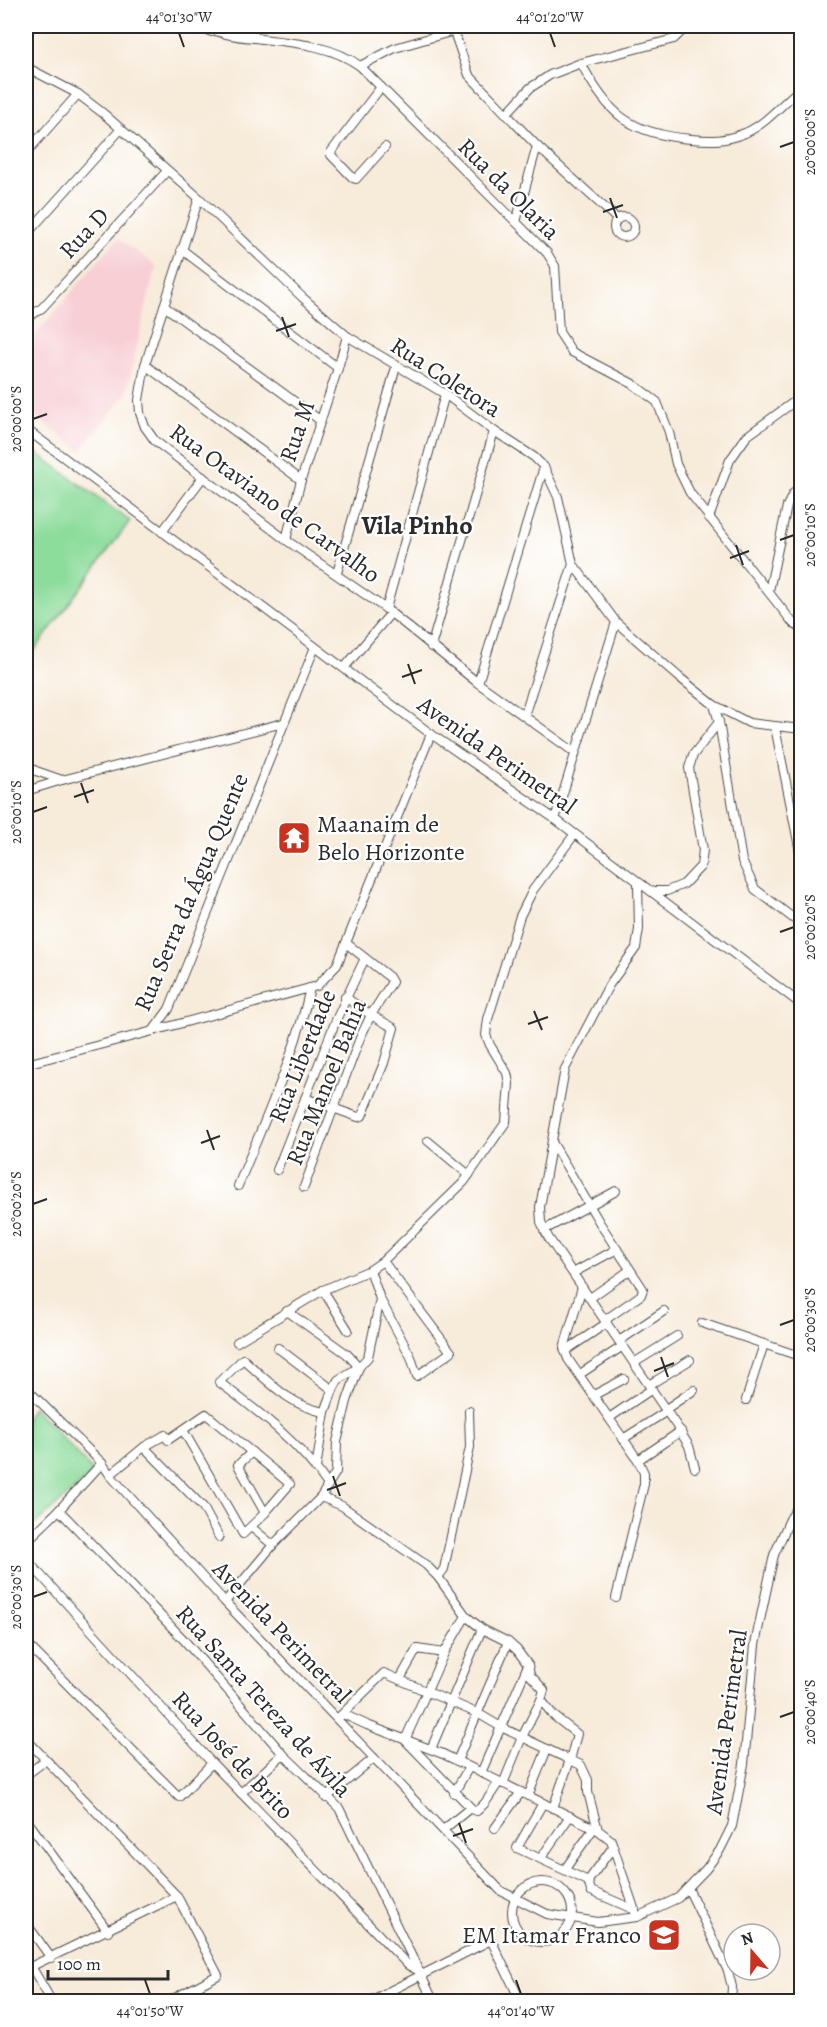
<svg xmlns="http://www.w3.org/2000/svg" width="827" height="2027" font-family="Alegreya,serif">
<rect width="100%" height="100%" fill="#fff"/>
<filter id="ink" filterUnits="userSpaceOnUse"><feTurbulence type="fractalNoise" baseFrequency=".0167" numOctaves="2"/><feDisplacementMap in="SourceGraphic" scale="12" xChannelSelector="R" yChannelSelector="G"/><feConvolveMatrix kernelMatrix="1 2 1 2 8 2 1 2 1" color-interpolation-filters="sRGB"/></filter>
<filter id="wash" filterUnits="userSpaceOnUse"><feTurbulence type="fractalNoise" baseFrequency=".008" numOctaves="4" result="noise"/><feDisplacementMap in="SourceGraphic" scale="24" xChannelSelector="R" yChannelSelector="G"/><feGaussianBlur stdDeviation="1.35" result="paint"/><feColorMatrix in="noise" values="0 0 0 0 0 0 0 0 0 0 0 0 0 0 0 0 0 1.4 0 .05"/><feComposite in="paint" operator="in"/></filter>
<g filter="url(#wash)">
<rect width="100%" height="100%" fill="#f7ebd9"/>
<path fill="#f7cfd4" d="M 118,238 L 156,266 L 126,394 L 81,451 L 26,409 L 26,345 Z"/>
<g fill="#8cdc9b" stroke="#5c8463" stroke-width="1.5">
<path d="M 26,445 L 130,521 L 26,662 Z"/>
<path d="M 33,1407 L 94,1472 L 26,1532 L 26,1417 Z"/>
</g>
</g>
<g filter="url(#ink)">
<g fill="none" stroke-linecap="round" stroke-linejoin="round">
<defs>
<g id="minor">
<path d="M 180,26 L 191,29 L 201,28"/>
<path d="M 200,26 L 205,30 L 212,32 L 222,26"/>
<path d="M 232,26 L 258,38"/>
<path d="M 452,26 L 469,75 L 537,146 L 617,219"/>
<path d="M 216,31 C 232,37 245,37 262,39 C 296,43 331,45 360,66 L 547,253 L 555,266 L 559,332 L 572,352 L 633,384 L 657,402 L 669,432 L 676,464 L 690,493 L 793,623 L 802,629"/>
<path d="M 581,63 C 608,115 631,134 691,139 C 712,141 725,141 745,133 C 766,124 784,102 802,87"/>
<path d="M 360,66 L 395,48 L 471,26"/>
<path d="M 26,67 L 78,94 L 104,114 L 199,198 L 302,297 L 347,336 L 445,394 L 494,431 L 534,457 L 544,467 L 558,497 L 573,564 L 616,622 L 679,677 L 714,705 L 749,723 L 802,729"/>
<path d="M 381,87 L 331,152 L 331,155 L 353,178 L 356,179 L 385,147"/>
<path d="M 507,113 L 530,88 L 550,75 L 581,63 L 674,39 L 687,26"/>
<path d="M 26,153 L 78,94"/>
<path d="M 199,198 L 145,365 L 139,400 L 140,413 L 145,427 L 155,441 L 286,540 L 386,609 L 478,683 L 574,752"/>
<circle cx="624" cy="227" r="10"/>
<path d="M 516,222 L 537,146"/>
<path d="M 26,235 L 121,129"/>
<path d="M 181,249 L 338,368"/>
<path d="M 164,306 L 321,421"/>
<path d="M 26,319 L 42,308 L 167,171"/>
<path d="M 145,365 L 301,480"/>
<path d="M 26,429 L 431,734 L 555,819 L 802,1005"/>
<path d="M 709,518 L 730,460 L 747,436 L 802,396"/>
<path d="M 162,532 L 203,477"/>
<path d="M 286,540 L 301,480 L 338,368 L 347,336"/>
<path d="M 337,573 L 396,367"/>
<path d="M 769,591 L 787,506 L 793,494 L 802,484"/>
<path d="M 386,609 L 445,394"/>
<path d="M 431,647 L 494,431"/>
<path d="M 344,668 L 391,613"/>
<path d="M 478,683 L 544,467"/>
<path d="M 714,705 L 719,722 L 742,861 L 755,889 L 802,925"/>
<path d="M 524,716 L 573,564"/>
<path d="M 775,727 L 802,862"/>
<path d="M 26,765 L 36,771 L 62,780"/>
<path d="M 26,791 L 62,780 L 283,723"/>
<path d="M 555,819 L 616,622"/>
<path d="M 638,883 L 639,929 L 636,948 L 609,985 L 565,1069 L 540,1207 L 541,1222 L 548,1237 L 678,1428 L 689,1446 L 695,1468"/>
<path d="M 651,891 L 667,891 L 684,884 L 701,866 L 703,850 L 689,768 L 693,755 L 719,722"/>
<path d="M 153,1031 L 317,986 L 337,965 L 431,734"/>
<path d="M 26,1064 L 153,1031 L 169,1009 L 315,647"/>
<path d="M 305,1098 L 358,1117 L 362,1116 L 384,1063 L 394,1028 L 371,1015 L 345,997"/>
<path d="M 428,1141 L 469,1175"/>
<path d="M 552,1142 L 601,1225 L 643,1289 L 641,1295 L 605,1320"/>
<path d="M 277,1170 L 336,1020 L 365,958"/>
<path d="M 238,1186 C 264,1121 295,1056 310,988"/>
<path d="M 304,1187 L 360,1038 L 371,1015 L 392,982 L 389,977 L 346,943"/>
<path d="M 544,1230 L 616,1191"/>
<path d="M 573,1273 L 617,1249"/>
<path d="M 582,1287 L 564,1348 L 568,1359 L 638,1460 L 644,1473 L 644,1484 L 616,1598"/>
<path d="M 323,1290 L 348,1330"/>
<path d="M 590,1298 L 630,1270"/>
<path d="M 380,1299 L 411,1357 L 417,1376 L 451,1352 L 383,1261"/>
<path d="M 702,1323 L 802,1357"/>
<path d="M 619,1341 L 664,1311"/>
<path d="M 237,1342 L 323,1290 L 370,1270 L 383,1261 L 464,1182 L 506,1122 L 509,1083 L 507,1073 L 490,1045 L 486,1035 L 488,1019 L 520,916 L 533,890 L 574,835"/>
<path d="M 278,1348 L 333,1390"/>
<path d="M 565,1351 L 607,1323"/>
<path d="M 634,1363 L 677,1336"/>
<path d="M 580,1374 L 623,1346"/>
<path d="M 649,1385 L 690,1360"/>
<path d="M 26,1388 L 102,1463 L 110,1475 L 225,1602 L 501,1891 L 547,1914 L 598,1922 L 637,1917 L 678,1898 L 706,1869 L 720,1850 L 732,1826 L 744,1764 L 755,1645 L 759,1625 L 774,1555 L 790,1519 L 802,1501"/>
<path d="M 594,1395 L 624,1379"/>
<path d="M 746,1400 L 764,1344"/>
<path d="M 666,1409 L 694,1390"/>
<path d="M 325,1412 C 291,1407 268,1381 243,1359 L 219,1382 C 259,1412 300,1443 328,1485"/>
<path d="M 609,1418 L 652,1389"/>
<path d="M 623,1439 L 667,1411"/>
<path d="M 144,1447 L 165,1435 L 168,1440 L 206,1414 L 290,1484 L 265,1513 L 243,1534 L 183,1430"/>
<path d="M 252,1452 L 238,1465 L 265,1513"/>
<path d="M 638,1460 L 681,1431"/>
<path d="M 316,1468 L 325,1412 L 333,1390 L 338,1380 L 359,1367 L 368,1357 L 380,1299 L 370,1270"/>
<path d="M 110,1475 L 144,1447 L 203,1507 L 219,1537"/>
<path d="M 321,1497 L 342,1506 L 426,1565 L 438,1577 L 444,1569 L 470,1447 L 469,1411"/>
<path d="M 59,1510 L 184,1640 L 283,1754 L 339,1808 L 434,2002"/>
<path d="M 251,1527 L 273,1545"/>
<path d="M 26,1542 L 59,1510 L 102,1463"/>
<path d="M 26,1559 L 212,1763 L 408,1965 L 419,1971"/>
<path d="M 438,1577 L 466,1616 L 482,1629 L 508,1642 L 517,1650 L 528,1665 L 530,1675 L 544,1690 L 541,1700 L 554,1716 L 577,1734 L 570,1760 L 581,1765 L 588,1780 L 588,1792 L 598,1830 L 611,1840 L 637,1917"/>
<path d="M 225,1602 L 273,1545 L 321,1497 L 328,1485 L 336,1472 L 337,1442 L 347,1401 L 359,1367 L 347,1354 L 287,1311"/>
<path d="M 466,1616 L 444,1653 L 405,1740 L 473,1810 L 477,1811 L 485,1803 L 499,1782"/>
<path d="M 26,1643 L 179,1797 L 212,1763"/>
<path d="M 400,1679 L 417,1649 L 444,1653"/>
<path d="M 343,1714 L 367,1725 L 443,1754 L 598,1830"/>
<path d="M 337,1719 L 384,1673 L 479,1714 L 501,1727 L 570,1760 L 553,1808"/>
<path d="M 26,1739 L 177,1896 L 218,1975 L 167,2002"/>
<path d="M 431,1749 L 482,1629"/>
<path d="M 457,1761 L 508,1642"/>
<path d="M 481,1773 L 528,1665"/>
<path d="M 26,1775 L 46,1760"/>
<path d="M 503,1784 L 522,1737 L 541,1700"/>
<path d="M 241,1793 L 283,1754"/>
<path d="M 454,1793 L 469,1767"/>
<path d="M 528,1796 L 547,1749"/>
<path d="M 326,1798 L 374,1758"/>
<path d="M 543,1803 L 517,1848 L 588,1881 L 591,1891 L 635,1910"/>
<path d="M 26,1819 L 108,1931"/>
<path d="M 495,1828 L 521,1792"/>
<path d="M 443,1830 L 470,1808"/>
<path d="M 541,1858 L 570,1816"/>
<path d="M 565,1869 L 594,1828"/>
<path d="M 588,1881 L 613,1847"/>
<circle cx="542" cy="1912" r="30"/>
<path d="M 688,1888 L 728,1971 L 732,1987 L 731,2002"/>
<path d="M 26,1923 L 51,1958"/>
<path d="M 31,1966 L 52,2002"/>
<path d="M 26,1969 L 177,1896"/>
<path d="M 368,2002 L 491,1940 L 521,2002"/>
</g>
</defs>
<use href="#minor" stroke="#4a4845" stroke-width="10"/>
<use href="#minor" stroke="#fff" stroke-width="8"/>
</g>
</g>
<path fill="none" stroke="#2b2b2b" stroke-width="2" d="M 179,33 L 184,47M 550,33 L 555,47M 780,147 L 794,142M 610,198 L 617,218M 603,212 L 623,205M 282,317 L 289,337M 276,331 L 296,324M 33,419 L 47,414M 780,540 L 794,535M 736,545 L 743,565M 730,558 L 749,551M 408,664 L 415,684M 402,677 L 422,670M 81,783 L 88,803M 74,797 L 94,790M 33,812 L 47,807M 780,932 L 794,927M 534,1011 L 542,1030M 528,1024 L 548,1017M 207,1130 L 214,1150M 201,1143 L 220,1136M 33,1204 L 47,1199M 780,1325 L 794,1320M 661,1357 L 668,1377M 654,1371 L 674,1363M 333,1476 L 340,1496M 327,1490 L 346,1483M 33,1597 L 47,1592M 780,1717 L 794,1712M 459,1823 L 466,1843M 453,1836 L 473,1829M 145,1980 L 150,1994M 516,1980 L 521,1994"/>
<defs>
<symbol id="temple-square" viewBox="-11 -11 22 22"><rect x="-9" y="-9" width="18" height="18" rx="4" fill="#c8321e" stroke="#fff"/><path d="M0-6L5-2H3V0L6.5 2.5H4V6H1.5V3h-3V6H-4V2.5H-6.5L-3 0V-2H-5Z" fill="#fff"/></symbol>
<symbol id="school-square" viewBox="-11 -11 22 22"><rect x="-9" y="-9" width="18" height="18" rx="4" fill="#c8321e" stroke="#fff"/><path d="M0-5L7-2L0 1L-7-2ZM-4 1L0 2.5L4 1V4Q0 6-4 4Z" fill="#fff"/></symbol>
</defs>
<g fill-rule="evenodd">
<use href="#temple-square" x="275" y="819" width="38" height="38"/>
<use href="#school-square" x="645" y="1916" width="38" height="38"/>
</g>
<g text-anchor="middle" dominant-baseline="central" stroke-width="4.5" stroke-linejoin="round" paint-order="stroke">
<g font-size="24" fill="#2b2b2b" stroke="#fff">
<text transform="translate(509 189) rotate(45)">Rua da Olaria</text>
<text transform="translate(84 233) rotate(-47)">Rua D</text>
<text transform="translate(446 377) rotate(33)">Rua Coletora</text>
<text transform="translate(297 431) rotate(-71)">Rua M</text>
<text transform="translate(275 503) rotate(36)">Rua Otaviano de Carvalho</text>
<text transform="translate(497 755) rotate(35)">Avenida Perimetral</text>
<text transform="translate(191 892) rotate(-67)">Rua Serra da Água Quente</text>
<text transform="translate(302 1056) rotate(-68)">Rua Liberdade</text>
<text transform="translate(326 1082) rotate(-68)">Rua Manoel Bahia</text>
<text transform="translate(282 1632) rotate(46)">Avenida Perimetral</text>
<text transform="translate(264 1701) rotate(48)">Rua Santa Tereza de Ávila</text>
<text transform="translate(726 1722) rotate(-82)">Avenida Perimetral</text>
<text transform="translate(233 1755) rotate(47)">Rua José de Brito</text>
</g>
<g font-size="24" fill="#2b2b2b" stroke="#fff" text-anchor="start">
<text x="317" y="824">Maanaim de<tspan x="317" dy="28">Belo Horizonte</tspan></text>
<text x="641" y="1935" text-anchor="end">EM Itamar Franco</text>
</g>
<g font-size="26" font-weight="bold" fill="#2b2b2b" stroke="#fff">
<text x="417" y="525">Vila Pinho</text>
</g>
</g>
<rect width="827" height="2027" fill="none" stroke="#fff" stroke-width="66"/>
<g transform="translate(752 1952) rotate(340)"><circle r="28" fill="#ffffff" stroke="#aaaaaa" stroke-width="1.5"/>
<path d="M0-4.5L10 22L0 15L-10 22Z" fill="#c8321e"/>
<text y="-9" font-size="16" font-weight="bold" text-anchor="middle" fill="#2b2b2b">N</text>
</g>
<path d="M48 1970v9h120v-9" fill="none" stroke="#2b2b2b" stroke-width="3"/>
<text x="57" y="1970" font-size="18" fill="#2b2b2b" stroke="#ffffff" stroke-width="4.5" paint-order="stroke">100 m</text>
<rect x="33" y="33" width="761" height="1961" fill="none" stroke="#2b2b2b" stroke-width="2"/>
<g font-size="15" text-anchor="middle" fill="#2b2b2b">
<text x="179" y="22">44°01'30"W</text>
<text x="550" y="22">44°01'20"W</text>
<text transform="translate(810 142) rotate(-90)" y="5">20°00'00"S</text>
<text transform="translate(16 419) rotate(-90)" y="5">20°00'00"S</text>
<text transform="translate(810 535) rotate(-90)" y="5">20°00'10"S</text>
<text transform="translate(16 812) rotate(-90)" y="5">20°00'10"S</text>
<text transform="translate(810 927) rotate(-90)" y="5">20°00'20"S</text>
<text transform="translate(16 1204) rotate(-90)" y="5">20°00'20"S</text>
<text transform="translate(810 1320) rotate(-90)" y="5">20°00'30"S</text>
<text transform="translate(16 1597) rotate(-90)" y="5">20°00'30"S</text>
<text transform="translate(810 1712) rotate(-90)" y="5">20°00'40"S</text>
<text x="150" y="2016">44°01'50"W</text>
<text x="521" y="2016">44°01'40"W</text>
</g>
</svg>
